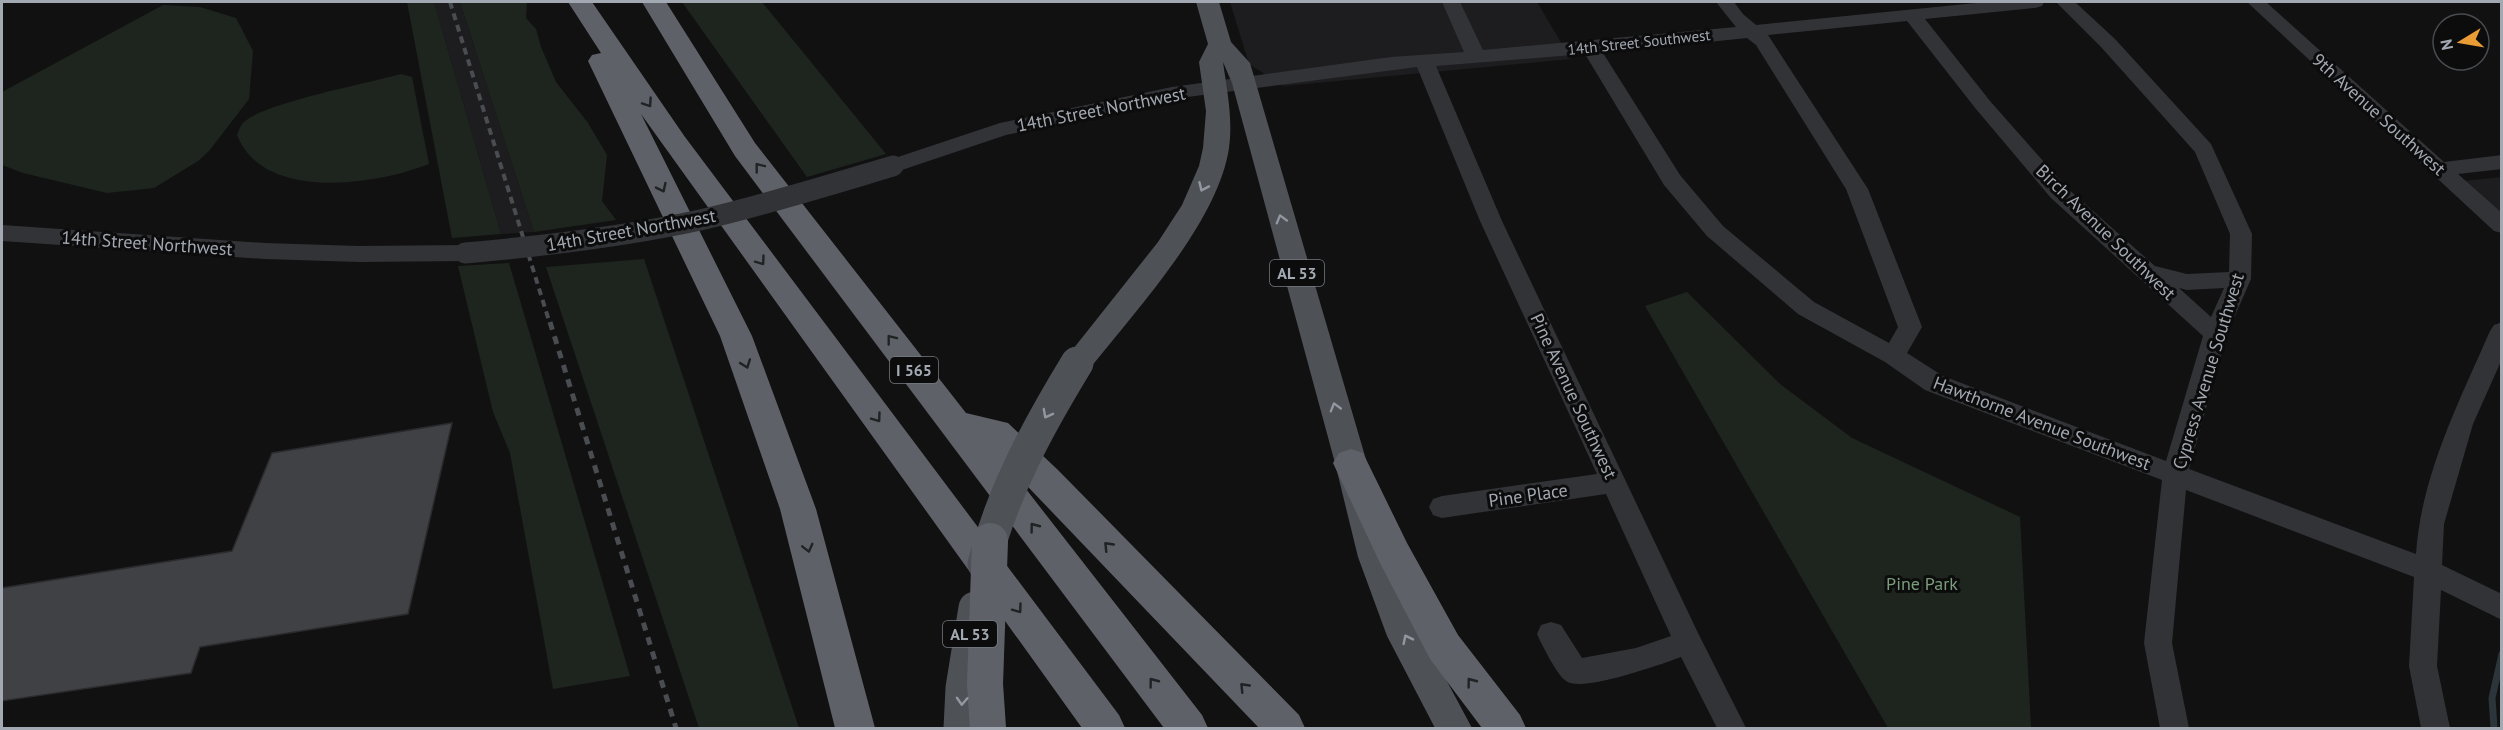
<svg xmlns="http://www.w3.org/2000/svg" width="2503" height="730" font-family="'PT Sans',sans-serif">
<rect width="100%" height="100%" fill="#111112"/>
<g fill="#1d1d1f">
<path d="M 434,2 L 460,2 L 534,232 L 501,234 Z"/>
<path d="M 1230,2 L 1537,2 L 1571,59 L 1284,86 L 1249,64 Z"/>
<path d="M 2501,177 L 2501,215 L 2463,181 Z"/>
</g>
<g fill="#1e251e">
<path d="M 407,2 L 434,2 L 501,234 L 452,238 Z"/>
<path d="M 460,2 L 527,2 L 526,18 L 536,29 L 541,47 L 556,82 L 588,123 L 607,155 L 602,201 L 616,220 L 534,232 Z"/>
<path d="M 682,2 L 762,2 L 886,154 L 807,177 Z"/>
<path d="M 163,5 L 200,7 L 236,18 L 253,51 L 249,99 L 209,151 L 198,161 L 154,188 L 107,193 L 23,173 L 2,165 L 2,92 Z"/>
<path d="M 401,74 L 412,77 L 429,164 C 376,185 263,202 237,135 C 239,131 240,125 244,122 C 264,103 369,83 401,74 Z"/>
<path d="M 644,259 L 799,728 L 699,728 L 546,267 Z"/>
<path d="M 509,263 L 630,676 L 553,689 L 510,453 L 493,412 L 458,266 Z"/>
<path d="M 1687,292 L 1780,384 L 1852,438 L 2020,517 L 2031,728 L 1888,728 L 1645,306 Z"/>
</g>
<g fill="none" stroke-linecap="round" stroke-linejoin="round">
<path stroke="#2b353a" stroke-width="7" d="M 2494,728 L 2492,698 L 2502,654"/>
</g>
<path fill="#404145" stroke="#2b2b2e" stroke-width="1.5" d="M 452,423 L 408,614 L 200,647 L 191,673 L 2,701 L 2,588 L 232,551 L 272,453 Z"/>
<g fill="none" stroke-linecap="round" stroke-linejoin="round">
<g fill="#323337" fill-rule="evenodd">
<path d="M 1442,2 L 1460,2 L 1483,50 L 1736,27 L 1716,2 L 1734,2 L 1743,14 L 1756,25 L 1986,2 L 2044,2 L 2042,6 L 2035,8 L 1925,19 L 1990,101 L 2067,188 L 2155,266 L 2187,274 L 2229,272 L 2230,234 L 2195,152 L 2101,47 L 2056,2 L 2075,2 L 2115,39 L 2211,144 L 2252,234 L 2251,279 L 2227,334 L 2189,469 L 2416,554 C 2421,476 2459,402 2490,331 L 2494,325 L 2502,322 L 2502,359 L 2473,424 L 2444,524 L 2442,565 L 2502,594 L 2502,620 L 2441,590 L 2437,666 L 2450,728 L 2421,728 L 2409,666 L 2414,577 L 2186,490 L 2172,643 L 2189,728 L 2160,728 L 2144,643 L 2162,480 L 1925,390 L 1885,362 L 1798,314 L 1707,236 L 1664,185 L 1585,54 L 1436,66 L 1502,221 L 1698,633 L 1746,728 L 1717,728 L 1681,657 C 1662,664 1582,693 1566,681 C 1557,675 1542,645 1537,634 L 1541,625 L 1551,622 L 1561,625 L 1582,658 L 1636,648 L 1671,636 L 1606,494 L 1442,518 L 1433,515 L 1429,507 L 1433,499 L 1442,496 L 1597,474 L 1480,221 L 1417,67 L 1172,99 L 1006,135 L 893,173 L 886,171 L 882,166 L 886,161 L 1000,123 L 1172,87 L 1391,57 L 1464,52 ZM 1907,21 L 1976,109 L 2051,198 L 2203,336 L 2166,461 L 1943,376 L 1907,353 L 1922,327 L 1868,189 L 1768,35 ZM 1747,38 L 1756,45 L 1846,189 L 1898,327 L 1889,343 L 1814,302 L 1723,226 L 1680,175 L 1603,53 ZM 2179,288 L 2187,290 L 2224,288 L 2211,317 Z"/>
<path d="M 2247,2 L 2266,2 L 2444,162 L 2502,155 L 2502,169 L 2458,174 L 2502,213 L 2502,233 L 2494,231 Z"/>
<path d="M 2,225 L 265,243 L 359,246 L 465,245 L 473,247 L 476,253 L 473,259 L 465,261 L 359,262 L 265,259 L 2,241 Z"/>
</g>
<path fill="#4e5156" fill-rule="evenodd" d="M 1196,2 L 1219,2 L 1231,42 L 1250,63 L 1367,463 L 1392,557 L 1420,631 L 1472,728 L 1435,728 L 1387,636 L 1358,557 L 1335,463 L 1232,83 L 1223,62 C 1227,91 1233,118 1229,148 C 1218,223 1134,312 1088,371 L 1077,374 L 1066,371 L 1062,363 L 1158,242 L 1182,205 L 1199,166 L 1203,148 L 1206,111 L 1199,62 L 1208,44 Z"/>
<g fill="#5e6268" fill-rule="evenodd">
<path d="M 568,2 L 592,2 L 685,137 L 1119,715 L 1125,728 L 1082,728 L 641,114 L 752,336 L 816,509 L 875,728 L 835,728 L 780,509 L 720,336 L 588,61 L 592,55 L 601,53 Z"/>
<path d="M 642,2 L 666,2 L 755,143 L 966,413 L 1008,423 L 1058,470 L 1299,715 L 1305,728 L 1259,728 L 1008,466 L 1202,715 L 1208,728 L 1164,728 L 735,156 Z"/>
<path d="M 1351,449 L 1363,453 L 1407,543 L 1458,635 L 1520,715 L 1526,728 L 1482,728 L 1430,659 L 1380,563 L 1333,463 L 1339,453 Z"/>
</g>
<path stroke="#494c50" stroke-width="4" stroke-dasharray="7 5" stroke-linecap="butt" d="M 450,2 L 550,324"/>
<path stroke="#494c50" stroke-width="5" stroke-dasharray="8 7" stroke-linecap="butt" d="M 550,322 L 676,728"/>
<path stroke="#323337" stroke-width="21" d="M 465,253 C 544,246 623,237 700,220 C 765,205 829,185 893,166"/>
<g stroke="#4e5156" stroke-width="33">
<path d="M 984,564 C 1003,491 1038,427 1077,363"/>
<path d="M 960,728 L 962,688 L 975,608"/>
</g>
<path stroke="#5e6268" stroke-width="36" d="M 988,728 L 985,684 L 990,541"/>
</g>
<defs><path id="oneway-chevron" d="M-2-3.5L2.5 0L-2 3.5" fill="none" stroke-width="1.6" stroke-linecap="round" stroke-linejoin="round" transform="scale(1.5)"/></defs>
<g stroke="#202224">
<use href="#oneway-chevron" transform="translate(648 103) rotate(56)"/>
<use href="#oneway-chevron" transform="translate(759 167) rotate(-128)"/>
<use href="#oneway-chevron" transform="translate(662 188) rotate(64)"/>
<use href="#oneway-chevron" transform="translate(761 261) rotate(54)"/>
<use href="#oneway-chevron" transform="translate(891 339) rotate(-128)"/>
<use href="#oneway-chevron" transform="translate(746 364) rotate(70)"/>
<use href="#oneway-chevron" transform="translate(877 418) rotate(54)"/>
<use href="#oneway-chevron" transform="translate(1034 527) rotate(-127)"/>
<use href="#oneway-chevron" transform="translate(1108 546) rotate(-134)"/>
<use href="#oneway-chevron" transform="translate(808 548) rotate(76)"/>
<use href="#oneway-chevron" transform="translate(1018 609) rotate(54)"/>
<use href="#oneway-chevron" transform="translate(1153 682) rotate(-127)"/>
<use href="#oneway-chevron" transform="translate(1471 682) rotate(-127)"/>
<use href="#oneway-chevron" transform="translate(1244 687) rotate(-134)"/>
</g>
<g stroke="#9297a0">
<use href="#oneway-chevron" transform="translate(1203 187) rotate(114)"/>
<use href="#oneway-chevron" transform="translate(1281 219) rotate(-106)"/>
<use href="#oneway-chevron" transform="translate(1335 407) rotate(-106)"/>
<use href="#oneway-chevron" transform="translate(1047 414) rotate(118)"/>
<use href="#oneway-chevron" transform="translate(1407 639) rotate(-116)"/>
<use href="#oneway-chevron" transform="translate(962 701) rotate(93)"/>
</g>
<g text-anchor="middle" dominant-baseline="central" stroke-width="6" stroke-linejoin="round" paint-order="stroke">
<g font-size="15" fill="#a3a9b2" stroke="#0c0c0d">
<text transform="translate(1639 42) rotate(-6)">14th Street Southwest</text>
</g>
<g fill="#0c0c0d" stroke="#767a80" stroke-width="1.5">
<rect x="1270" y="260" width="54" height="26" rx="4.5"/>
<rect x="890" y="357" width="48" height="26" rx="4.5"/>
<rect x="943" y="621" width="54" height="26" rx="4.5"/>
</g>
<g font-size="16" font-weight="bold" fill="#a3a9b2">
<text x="1297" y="273">AL 53</text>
<text x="914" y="370">I 565</text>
<text x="970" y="634">AL 53</text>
</g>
<g font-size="18" fill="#a3a9b2" stroke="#0c0c0d">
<text transform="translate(1101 109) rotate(-11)">14th Street Northwest</text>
<text transform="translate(2379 114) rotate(42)">9th Avenue Southwest</text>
<text transform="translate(631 230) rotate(-10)">14th Street Northwest</text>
<text transform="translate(2106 232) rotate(44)">Birch Avenue Southwest</text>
<text transform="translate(147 243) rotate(4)">14th Street Northwest</text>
<text transform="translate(2208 371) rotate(-73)">Cypress Avenue Southwest</text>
<text transform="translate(1574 396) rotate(65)">Pine Avenue Southwest</text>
<text transform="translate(2042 423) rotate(21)">Hawthorne Avenue Southwest</text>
<text transform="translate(1528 495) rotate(-8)">Pine Place</text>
</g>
<g font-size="18" fill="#7b9d7b" stroke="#0c0c0d">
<text x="1922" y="583">Pine Park</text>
</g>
</g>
<rect width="2503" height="730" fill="none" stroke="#a3a9b2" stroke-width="6"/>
<g transform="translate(2461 42) rotate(259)"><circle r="28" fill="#0c0c0d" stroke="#484b4f" stroke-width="1.5"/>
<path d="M0-4.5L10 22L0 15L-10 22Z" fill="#e89c33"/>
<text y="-9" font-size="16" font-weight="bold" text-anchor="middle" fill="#a3a9b2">N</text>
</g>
</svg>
